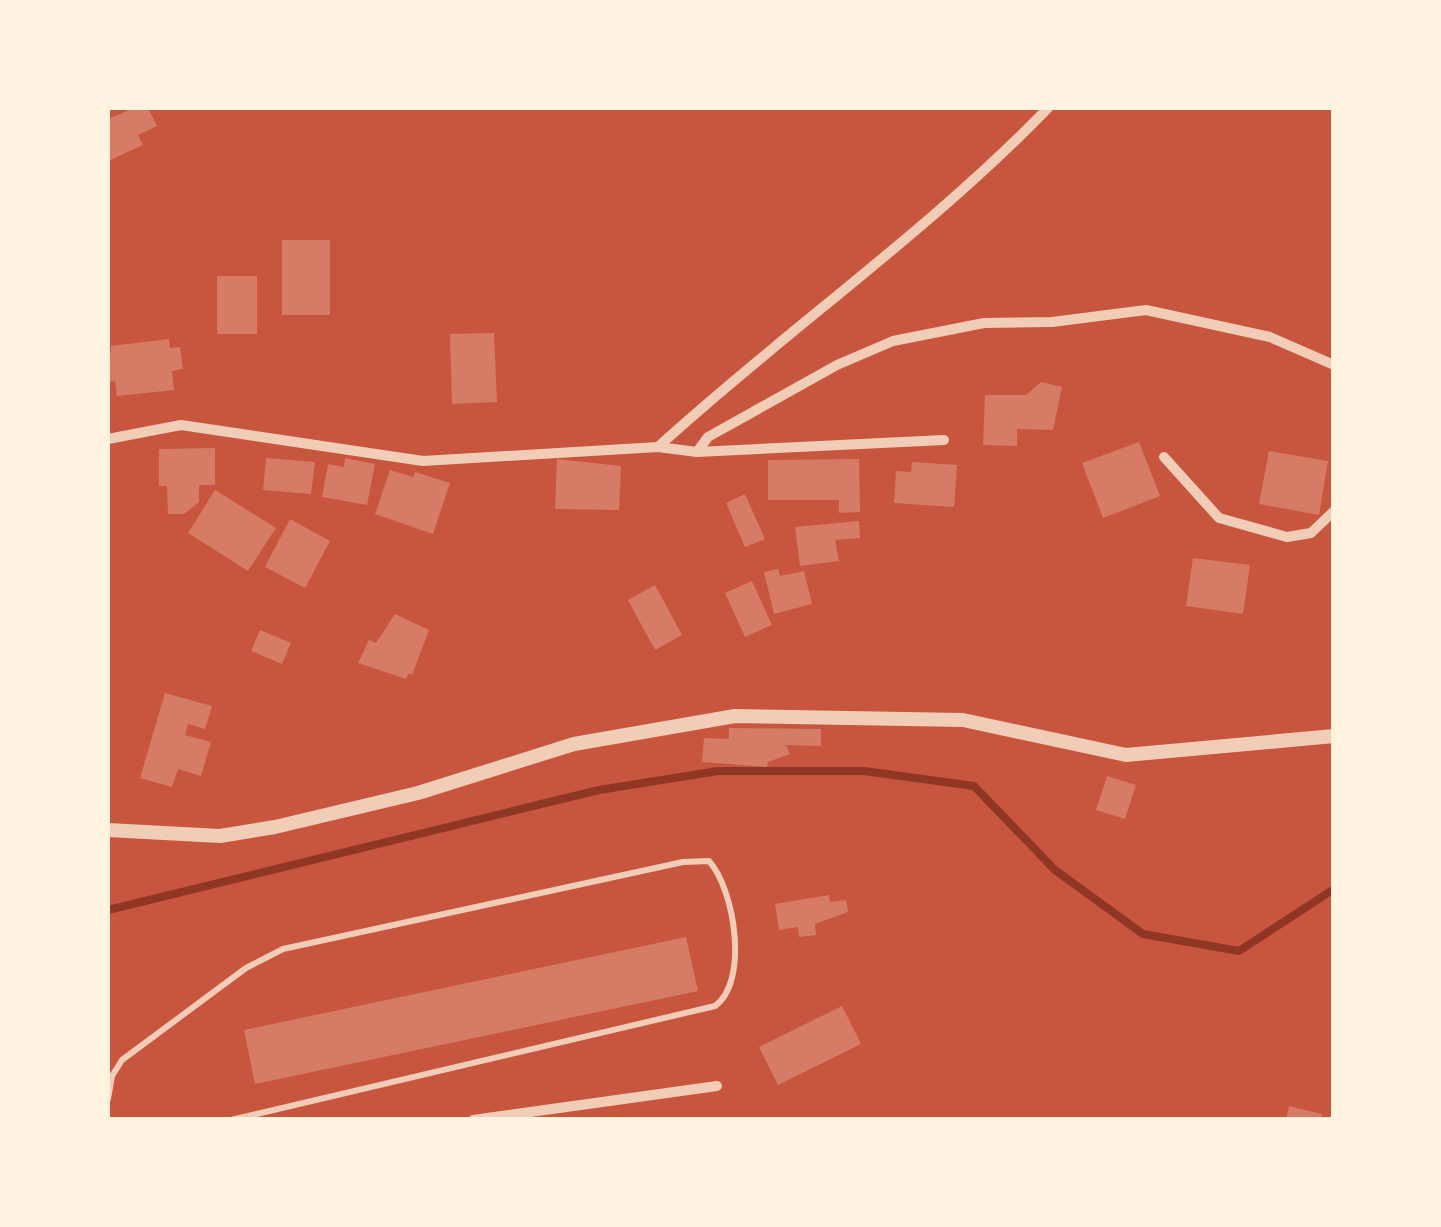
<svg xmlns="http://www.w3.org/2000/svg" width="1441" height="1227" font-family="'Roboto Condensed',sans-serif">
<rect width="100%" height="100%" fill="#c8553d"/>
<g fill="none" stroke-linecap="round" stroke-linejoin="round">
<path stroke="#8f3625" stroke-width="8" d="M 108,910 L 599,790 L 718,771 L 864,771 L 974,786 L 1055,870 L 1143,934 L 1239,951 L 1334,889"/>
</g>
<g fill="#d67c66">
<path d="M 134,108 L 148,108 L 157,126 L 138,135 L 143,145 L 108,161 L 108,119 Z"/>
<rect x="282" y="240" width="48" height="75"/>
<rect x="217" y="276" width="40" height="58"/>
<path d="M 494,333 L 497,402 L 452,404 L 450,334 Z"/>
<path d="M 169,339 L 170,348 L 180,347 L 183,369 L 172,371 L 174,390 L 117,396 L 115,381 L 108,382 L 111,346 Z"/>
<path d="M 1041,382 L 1062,387 L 1053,430 L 1017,429 L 1017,446 L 983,445 L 985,395 L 1026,395 Z"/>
<path d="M 1139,442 L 1160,496 L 1103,518 L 1082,463 Z"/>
<path d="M 215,448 L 215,485 L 199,485 L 199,502 L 184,514 L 168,514 L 167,486 L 159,486 L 159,449 Z"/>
<path d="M 1269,451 L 1328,461 L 1319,515 L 1259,504 Z"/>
<path d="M 266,458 L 315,462 L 311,494 L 263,490 Z"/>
<path d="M 345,458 L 375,464 L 367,505 L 322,497 L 328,464 L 344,467 Z"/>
<path d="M 557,459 L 621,466 L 619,510 L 555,509 Z"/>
<path d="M 859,459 L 860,512 L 839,513 L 839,500 L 768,500 L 768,460 Z"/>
<path d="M 912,462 L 957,465 L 954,507 L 894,503 L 896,471 L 911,472 Z"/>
<path d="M 390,470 L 413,477 L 415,472 L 450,483 L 433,534 L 375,514 Z"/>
<path d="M 215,490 L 276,528 L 248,571 L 188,533 Z"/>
<path d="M 745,494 L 765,539 L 745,547 L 726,503 Z"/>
<path d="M 290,519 L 330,541 L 305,588 L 265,567 Z"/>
<path d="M 859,521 L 860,538 L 835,540 L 839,561 L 800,566 L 795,527 Z"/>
<path d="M 1193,558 L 1250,565 L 1243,614 L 1186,606 Z"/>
<path d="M 778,569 L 780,576 L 804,571 L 812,604 L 774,614 L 764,572 Z"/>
<path d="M 752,581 L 772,625 L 745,637 L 725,593 Z"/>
<path d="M 655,585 L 682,635 L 655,650 L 628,600 Z"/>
<path d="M 395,614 L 429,630 L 412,675 L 409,673 L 406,679 L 358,663 L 369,640 L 376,643 Z"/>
<path d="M 260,630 L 291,643 L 282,664 L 251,651 Z"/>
<path d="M 165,693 L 212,706 L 205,729 L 188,724 L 185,735 L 211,742 L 201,776 L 178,769 L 172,787 L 140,778 Z"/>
<path d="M 729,728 L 821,729 L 821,746 L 786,745 L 790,754 L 768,762 L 767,767 L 702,762 L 704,738 L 729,739 Z"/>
<path d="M 1107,776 L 1136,785 L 1125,819 L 1096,810 Z"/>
<path d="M 829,895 L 830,902 L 846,900 L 848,912 L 815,924 L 816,935 L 799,937 L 798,927 L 779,930 L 775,904 Z"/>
<path d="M 686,937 L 698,991 L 255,1084 L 244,1030 Z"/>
<path d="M 842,1006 L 861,1044 L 778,1085 L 759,1047 Z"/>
<path d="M 1289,1106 L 1322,1114 L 1321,1120 L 1286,1120 Z"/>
</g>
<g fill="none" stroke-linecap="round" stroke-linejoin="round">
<path stroke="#f1ccb7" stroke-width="6" d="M 108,1099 L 112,1076 L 122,1060 L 246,968 L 283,949 L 683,862 L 709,861 C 735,890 749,982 715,1006 L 231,1120"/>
<g stroke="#f1ccb7" stroke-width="10">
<path d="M 108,439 L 181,425 L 423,461 L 658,447 L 697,452 L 708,437 L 837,365 L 893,341 L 984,323 L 1052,322 L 1146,310 L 1270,337 L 1334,365"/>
<path d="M 658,447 C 785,331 929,231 1048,108"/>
<path d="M 697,452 L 944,440"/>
<path d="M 1164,457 L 1219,518 L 1287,537 L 1311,533 L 1334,511"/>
<path d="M 473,1120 L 717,1086"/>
</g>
<path stroke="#f1ccb7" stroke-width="14" d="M 108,830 L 220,836 L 275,827 L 418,793 L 574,744 L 735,716 L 963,720 L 1126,755 L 1334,736"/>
</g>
<rect width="1441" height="1227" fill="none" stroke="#fff3e0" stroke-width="220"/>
</svg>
